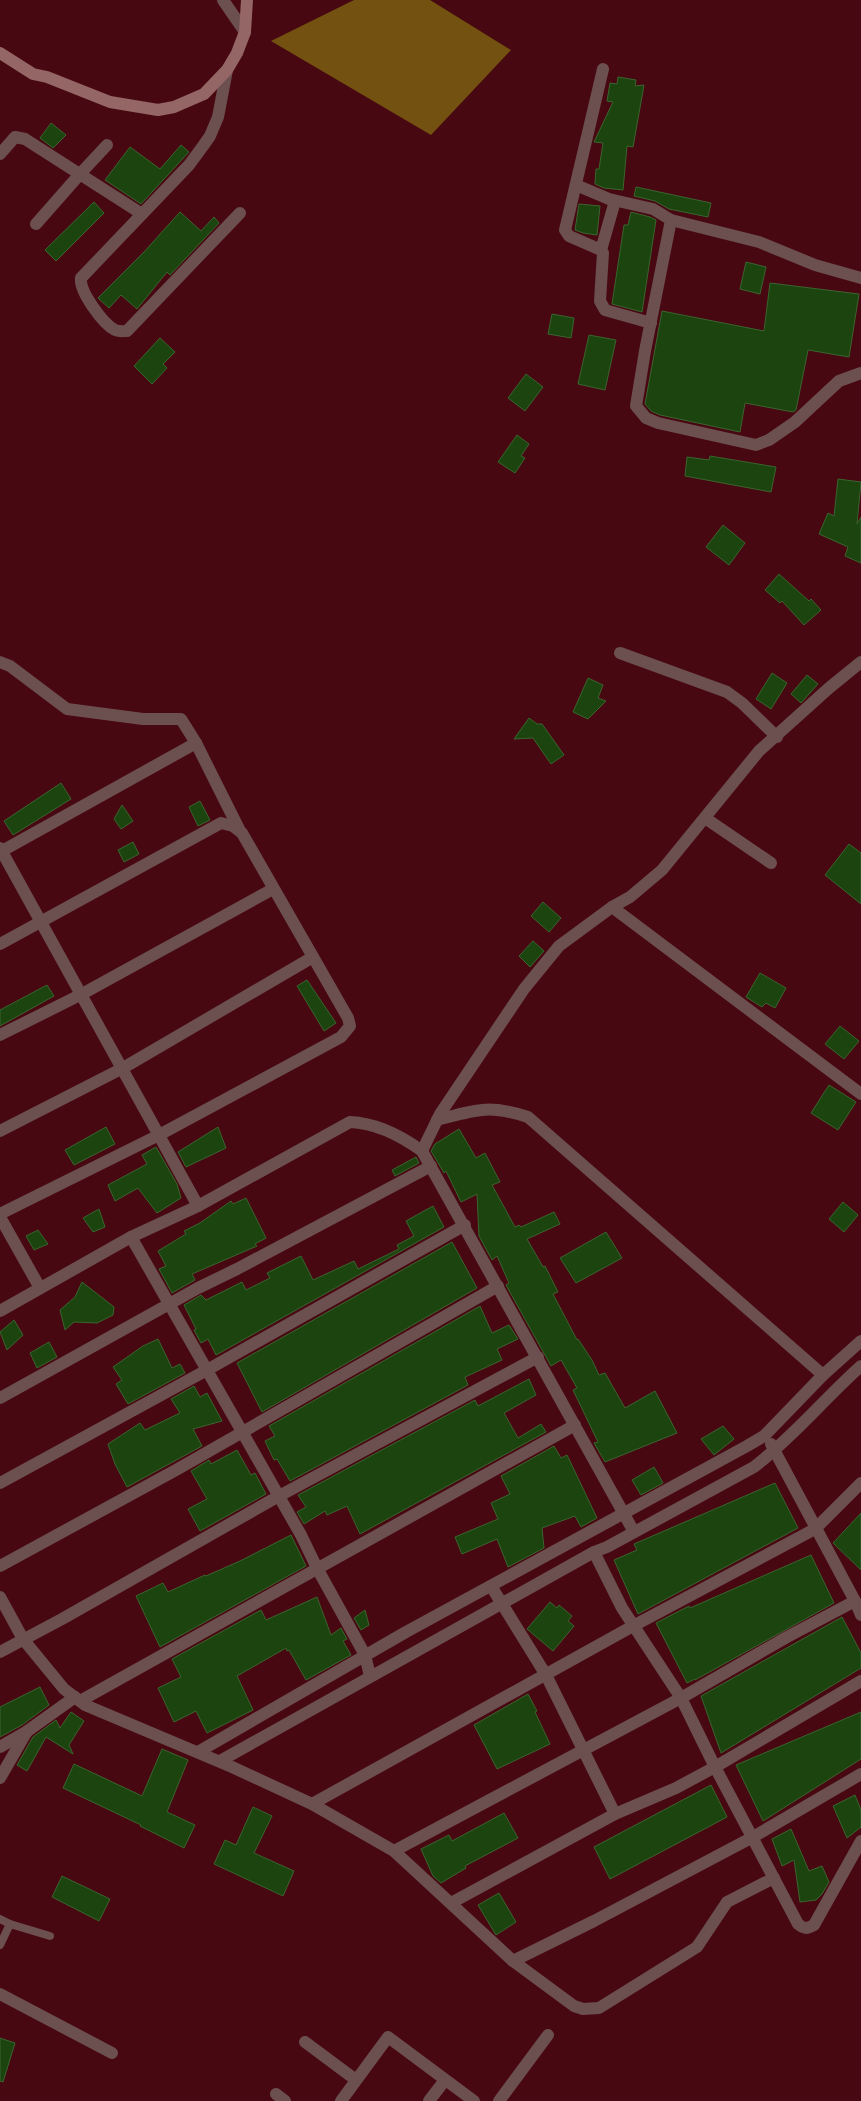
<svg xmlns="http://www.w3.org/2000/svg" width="861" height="2101" font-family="'DejaVu Sans',sans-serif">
<rect width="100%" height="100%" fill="#480811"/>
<path fill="#735211" d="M 354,0 L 430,0 L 511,50 L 431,135 L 271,41 Z"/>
<g fill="#1b440f" stroke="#3b6430">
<path d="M 618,77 L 636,80 L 635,86 L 644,85 L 633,147 L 627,146 L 623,190 L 604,188 L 595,184 L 596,169 L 599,169 L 603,143 L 594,142 L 613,102 L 607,101 L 610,83 L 617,84 Z"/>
<path d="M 51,123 L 66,135 L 53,148 L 40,138 Z"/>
<path d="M 181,145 L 189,152 L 141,204 L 105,180 L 130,147 L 160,169 Z"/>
<path d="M 636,187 L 711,203 L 708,217 L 669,209 L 655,201 L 634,196 Z"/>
<path d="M 94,202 L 104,213 L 56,261 L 45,250 Z"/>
<path d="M 579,204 L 600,206 L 597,235 L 583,233 L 575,230 Z"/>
<path d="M 180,212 L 201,231 L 214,217 L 219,223 L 170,275 L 167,272 L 137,309 L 121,295 L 109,308 L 98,298 L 144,252 Z"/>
<path d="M 631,212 L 650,217 L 656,220 L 642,312 L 612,304 L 624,225 L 628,225 Z"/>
<path d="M 746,262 L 766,267 L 760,294 L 740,289 Z"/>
<path d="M 770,283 L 859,294 L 849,357 L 808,350 L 796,410 L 793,412 L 745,403 L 740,432 L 660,415 L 651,411 L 645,404 L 662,311 L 764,331 Z"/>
<path d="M 552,314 L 574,318 L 571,338 L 548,334 Z"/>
<path d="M 589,335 L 616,340 L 605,390 L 578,384 Z"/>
<path d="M 160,338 L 175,352 L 163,364 L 167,368 L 152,384 L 134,366 Z"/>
<path d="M 526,374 L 543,387 L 525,411 L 508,398 Z"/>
<path d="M 517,435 L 529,444 L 521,456 L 525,458 L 515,473 L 498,462 Z"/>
<path d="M 710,456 L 776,467 L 771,492 L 685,476 L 687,457 L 709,460 Z"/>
<path d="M 838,479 L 861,482 L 857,524 L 861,517 L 861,563 L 845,556 L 848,547 L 819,534 L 828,513 L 834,516 Z"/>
<path d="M 723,525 L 745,543 L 729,565 L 706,547 Z"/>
<path d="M 779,574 L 809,601 L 811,599 L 821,610 L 804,625 L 782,601 L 780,603 L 765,590 Z"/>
<path d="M 772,673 L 787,683 L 771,709 L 756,699 Z"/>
<path d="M 807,675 L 818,684 L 801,703 L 791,694 Z"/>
<path d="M 588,678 L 603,685 L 598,698 L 606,701 L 588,719 L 573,712 Z"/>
<path d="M 529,718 L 537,724 L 542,724 L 564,755 L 551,764 L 533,738 L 514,739 Z"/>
<path d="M 61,783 L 71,799 L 13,835 L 4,821 Z"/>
<path d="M 200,801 L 210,820 L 198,826 L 189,807 Z"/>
<path d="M 122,805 L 133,821 L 121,829 L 114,819 Z"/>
<path d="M 133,842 L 139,854 L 124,862 L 118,850 Z"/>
<path d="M 849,844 L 861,853 L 861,904 L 825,875 Z"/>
<path d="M 543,902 L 561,918 L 549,932 L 531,916 Z"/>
<path d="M 533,941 L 544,951 L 530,967 L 519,956 Z"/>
<path d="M 760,973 L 786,988 L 775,1008 L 766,1003 L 762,1007 L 746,997 Z"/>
<path d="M 307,980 L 336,1023 L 324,1031 L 297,986 Z"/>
<path d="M 47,985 L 54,996 L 0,1026 L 0,1010 Z"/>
<path d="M 840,1026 L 859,1041 L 844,1059 L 825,1044 Z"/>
<path d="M 829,1085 L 856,1102 L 838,1130 L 811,1113 Z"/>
<path d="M 106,1127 L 115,1144 L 74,1165 L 65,1150 Z"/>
<path d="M 218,1127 L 226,1148 L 186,1167 L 178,1152 Z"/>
<path d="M 459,1129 L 476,1158 L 485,1153 L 500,1182 L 492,1185 L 515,1227 L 519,1225 L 521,1227 L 554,1212 L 560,1224 L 527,1239 L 543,1267 L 545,1266 L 558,1292 L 553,1294 L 577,1340 L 578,1339 L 592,1360 L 599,1375 L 605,1373 L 625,1408 L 655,1391 L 677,1433 L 605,1462 L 594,1443 L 598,1442 L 573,1390 L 577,1388 L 561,1360 L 551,1366 L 506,1285 L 509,1283 L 497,1256 L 492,1260 L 479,1236 L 477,1194 L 461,1202 L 446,1171 L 444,1173 L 431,1151 L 435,1144 Z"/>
<path d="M 156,1147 L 177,1184 L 181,1198 L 157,1213 L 138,1188 L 115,1201 L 108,1185 L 147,1164 L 142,1155 Z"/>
<path d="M 416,1157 L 419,1163 L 395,1176 L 392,1170 Z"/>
<path d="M 246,1198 L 266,1238 L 255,1244 L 257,1246 L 192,1274 L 195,1280 L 172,1293 L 159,1269 L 166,1266 L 158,1251 L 186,1234 L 184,1231 L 200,1223 L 231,1201 L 233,1204 Z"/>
<path d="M 843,1202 L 858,1215 L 844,1232 L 829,1219 Z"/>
<path d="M 433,1206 L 444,1227 L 216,1355 L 208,1339 L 201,1343 L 195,1332 L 194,1330 L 196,1329 L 184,1305 L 201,1295 L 206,1300 L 242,1282 L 246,1290 L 270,1278 L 267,1273 L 301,1256 L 313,1280 L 354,1261 L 358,1269 L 399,1249 L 397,1245 L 414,1236 L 406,1221 Z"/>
<path d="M 99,1209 L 105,1227 L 93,1232 L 83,1218 Z"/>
<path d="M 38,1230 L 48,1244 L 34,1250 L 26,1236 Z"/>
<path d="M 606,1232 L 622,1258 L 576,1283 L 560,1258 Z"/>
<path d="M 452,1242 L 477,1288 L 262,1412 L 237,1363 Z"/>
<path d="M 82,1282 L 114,1307 L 113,1315 L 97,1323 L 74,1322 L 65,1330 L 60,1310 L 75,1297 Z"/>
<path d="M 480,1306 L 492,1333 L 509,1325 L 518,1339 L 497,1349 L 502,1360 L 465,1377 L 468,1385 L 290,1481 L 277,1459 L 274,1460 L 265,1441 L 275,1436 L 269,1426 Z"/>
<path d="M 14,1320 L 23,1335 L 7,1350 L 0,1332 Z"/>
<path d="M 158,1339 L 172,1368 L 180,1364 L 185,1373 L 128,1404 L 116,1384 L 122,1380 L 113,1367 L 143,1346 Z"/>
<path d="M 49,1342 L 57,1357 L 37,1368 L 30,1353 Z"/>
<path d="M 529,1379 L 536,1395 L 504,1413 L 518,1438 L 541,1424 L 546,1432 L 360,1534 L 347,1506 L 327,1515 L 325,1511 L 304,1524 L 297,1512 L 306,1507 L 298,1495 L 475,1400 L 478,1406 Z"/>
<path d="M 194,1386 L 200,1397 L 207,1393 L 222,1421 L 193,1429 L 202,1446 L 127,1487 L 115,1464 L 108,1444 L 140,1423 L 145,1430 L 180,1413 L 171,1399 Z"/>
<path d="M 723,1426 L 734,1439 L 714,1455 L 701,1439 Z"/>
<path d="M 554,1446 L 561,1458 L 567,1455 L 597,1518 L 581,1527 L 575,1516 L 542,1528 L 544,1548 L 508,1567 L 497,1539 L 462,1554 L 455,1537 L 498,1519 L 491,1503 L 510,1494 L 501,1476 Z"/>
<path d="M 237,1450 L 251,1475 L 255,1473 L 266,1494 L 200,1531 L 188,1509 L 207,1499 L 191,1471 L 209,1460 L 211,1464 Z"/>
<path d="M 654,1467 L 663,1483 L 641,1495 L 632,1480 Z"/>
<path d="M 775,1483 L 798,1528 L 638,1614 L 614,1560 L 637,1550 L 634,1544 Z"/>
<path d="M 861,1513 L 861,1570 L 833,1543 Z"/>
<path d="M 291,1535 L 306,1566 L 160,1647 L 136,1596 L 163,1583 L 168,1592 L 205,1575 L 206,1576 L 240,1561 Z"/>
<path d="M 811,1555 L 834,1603 L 695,1680 L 695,1679 L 687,1683 L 656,1623 L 689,1606 L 690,1608 Z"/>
<path d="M 317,1597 L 331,1635 L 341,1628 L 347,1639 L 343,1641 L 351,1655 L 306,1680 L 289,1650 L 287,1651 L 286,1648 L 237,1676 L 253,1710 L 207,1733 L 196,1711 L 174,1722 L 158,1688 L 181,1677 L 172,1659 L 261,1610 L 266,1620 Z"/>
<path d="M 550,1602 L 557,1608 L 559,1605 L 572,1616 L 568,1621 L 574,1626 L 553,1651 L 527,1629 Z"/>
<path d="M 365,1610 L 369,1625 L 361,1630 L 354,1618 Z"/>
<path d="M 842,1617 L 861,1653 L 861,1668 L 721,1753 L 701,1696 Z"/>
<path d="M 40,1687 L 49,1705 L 22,1725 L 0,1737 L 0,1707 Z"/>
<path d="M 528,1694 L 537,1711 L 535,1712 L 550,1744 L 497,1769 L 474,1725 Z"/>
<path d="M 71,1712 L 84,1721 L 69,1745 L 73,1754 L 46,1737 L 27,1771 L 17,1765 L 33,1737 L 56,1720 L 60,1728 Z"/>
<path d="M 861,1712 L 861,1759 L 763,1821 L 736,1765 Z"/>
<path d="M 162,1749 L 188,1760 L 167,1812 L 195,1825 L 184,1848 L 140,1826 L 141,1825 L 63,1788 L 74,1764 L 142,1796 Z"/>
<path d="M 711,1785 L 727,1817 L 610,1879 L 594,1847 Z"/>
<path d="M 855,1795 L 861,1810 L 861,1827 L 847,1838 L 833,1806 Z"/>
<path d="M 253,1807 L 272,1816 L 254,1853 L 294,1871 L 283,1896 L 214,1864 L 225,1840 L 236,1845 Z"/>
<path d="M 504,1813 L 518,1838 L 465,1866 L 466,1868 L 441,1883 L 433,1876 L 421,1849 L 449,1835 L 452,1841 Z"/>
<path d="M 791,1829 L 809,1871 L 822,1866 L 829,1882 L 822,1894 L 816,1900 L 800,1902 L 794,1860 L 782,1866 L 772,1839 Z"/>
<path d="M 62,1876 L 110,1899 L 99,1921 L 52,1897 Z"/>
<path d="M 499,1893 L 516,1922 L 496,1935 L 478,1905 Z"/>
<path d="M 0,2038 L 15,2043 L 3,2082 L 0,2081 Z"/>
</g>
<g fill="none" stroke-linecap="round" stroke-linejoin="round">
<g stroke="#6c4f4f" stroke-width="8">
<path d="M 0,1919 L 10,1924"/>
<path d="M 0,1945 L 10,1924 L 50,1936"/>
</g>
<g stroke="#6c4f4f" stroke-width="12">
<path d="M 223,0 L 245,32"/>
<path d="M 603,69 L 565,230 L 569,236 L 601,250 L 603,253 L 600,301 L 605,310 L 651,323"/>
<path d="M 227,70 L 218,117 L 210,136 L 203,146 L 189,165 L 81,278 C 79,291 103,324 115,330 C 120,332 123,331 127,331 L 240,213"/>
<path d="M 0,154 L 15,137 L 25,139 L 142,214"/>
<path d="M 576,185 L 609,199 L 653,209 L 671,220 L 645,351 L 636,406 L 646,418 L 658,423 L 756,445 L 769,440 L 795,422 L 839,381 L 861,373"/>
<path d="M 671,220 L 759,242 L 815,265 L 861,278"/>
<path d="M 36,224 L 80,174 L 107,145"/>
<path d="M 601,250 L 615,201"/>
<path d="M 620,653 L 727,692 L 742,703 L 777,737"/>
<path d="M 0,662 L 10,666 L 67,709 L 143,719 L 181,719 L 196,743 L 240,831"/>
<path d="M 705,818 L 771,863"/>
<path d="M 0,848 L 198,1206"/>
<path d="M 0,852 L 196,743"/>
<path d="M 612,907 L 861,1094"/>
<path d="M 0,944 L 221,823 L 233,826 L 242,833 L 348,1018 L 350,1026 L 341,1037 L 159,1135 L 0,1214"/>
<path d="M 0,1035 L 82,994 L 273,889"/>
<path d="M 437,1120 C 475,1110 488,1104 528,1117 L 823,1375"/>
<path d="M 0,1131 L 123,1068 L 313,957"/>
<path d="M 422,1151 L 440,1114 L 524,989 L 559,946 L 612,907 L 630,897 L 662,870 L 759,751 L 829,688 L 861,662"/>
<path d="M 0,1217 L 40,1288"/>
<path d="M 131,1237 L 301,1535 L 317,1568 L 365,1655 L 370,1676"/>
<path d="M 0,1311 L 131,1237 L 198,1206 L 350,1122 C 377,1123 400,1135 422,1151 L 634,1532"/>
<path d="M 0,1398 L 198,1288 L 237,1269 L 431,1166"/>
<path d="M 0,1483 L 207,1370 L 465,1225"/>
<path d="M 0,1566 L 176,1470 L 498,1286"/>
<path d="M 491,1586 L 546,1675 L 615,1814 L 676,1788 L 715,1767 L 681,1698 L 622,1608 L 594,1552"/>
<path d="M 0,1597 L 23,1639 L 64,1689 L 85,1705 L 232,1767 L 312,1804 L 394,1851 L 513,1961 L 574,2006 L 583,2009 L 599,2008 L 697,1947 L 727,1902 L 774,1878"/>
<path d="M 855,1601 L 861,1615"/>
<path d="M 0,1652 L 62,1619 L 279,1496 L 538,1357"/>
<path d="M 861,1681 L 715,1767 L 798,1924 C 804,1929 807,1929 814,1925 L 861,1841"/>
<path d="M 80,1701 L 575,1425"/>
<path d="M 0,1747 L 26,1732 L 75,1697"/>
<path d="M 198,1752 L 406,1632 L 747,1446 L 764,1436 L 823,1375 L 861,1341"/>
<path d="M 220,1761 L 594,1552 L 607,1547 L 754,1467 C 793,1437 824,1399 861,1366"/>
<path d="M 0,1778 L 26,1733"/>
<path d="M 312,1804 L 633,1626 L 815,1529 L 861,1483"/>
<path d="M 394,1851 L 681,1698 L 787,1637 L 855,1601 L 771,1444"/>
<path d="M 451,1903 L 615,1814"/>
<path d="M 513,1961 L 594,1921 L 753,1837 L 861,1774"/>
<path d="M 0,1994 L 112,2053"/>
<path d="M 305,2042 L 356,2080"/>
<path d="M 276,2094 L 285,2101"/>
<path d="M 341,2101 L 388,2037 L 474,2101"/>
<path d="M 429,2101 L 445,2080"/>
<path d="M 499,2101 L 548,2035"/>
</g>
<path stroke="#946666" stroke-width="12" d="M 0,53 L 33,74 L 47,77 L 110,102 L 158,110 L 174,107 L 204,94 L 227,70 L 237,53 L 245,32 L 247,0"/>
</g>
</svg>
